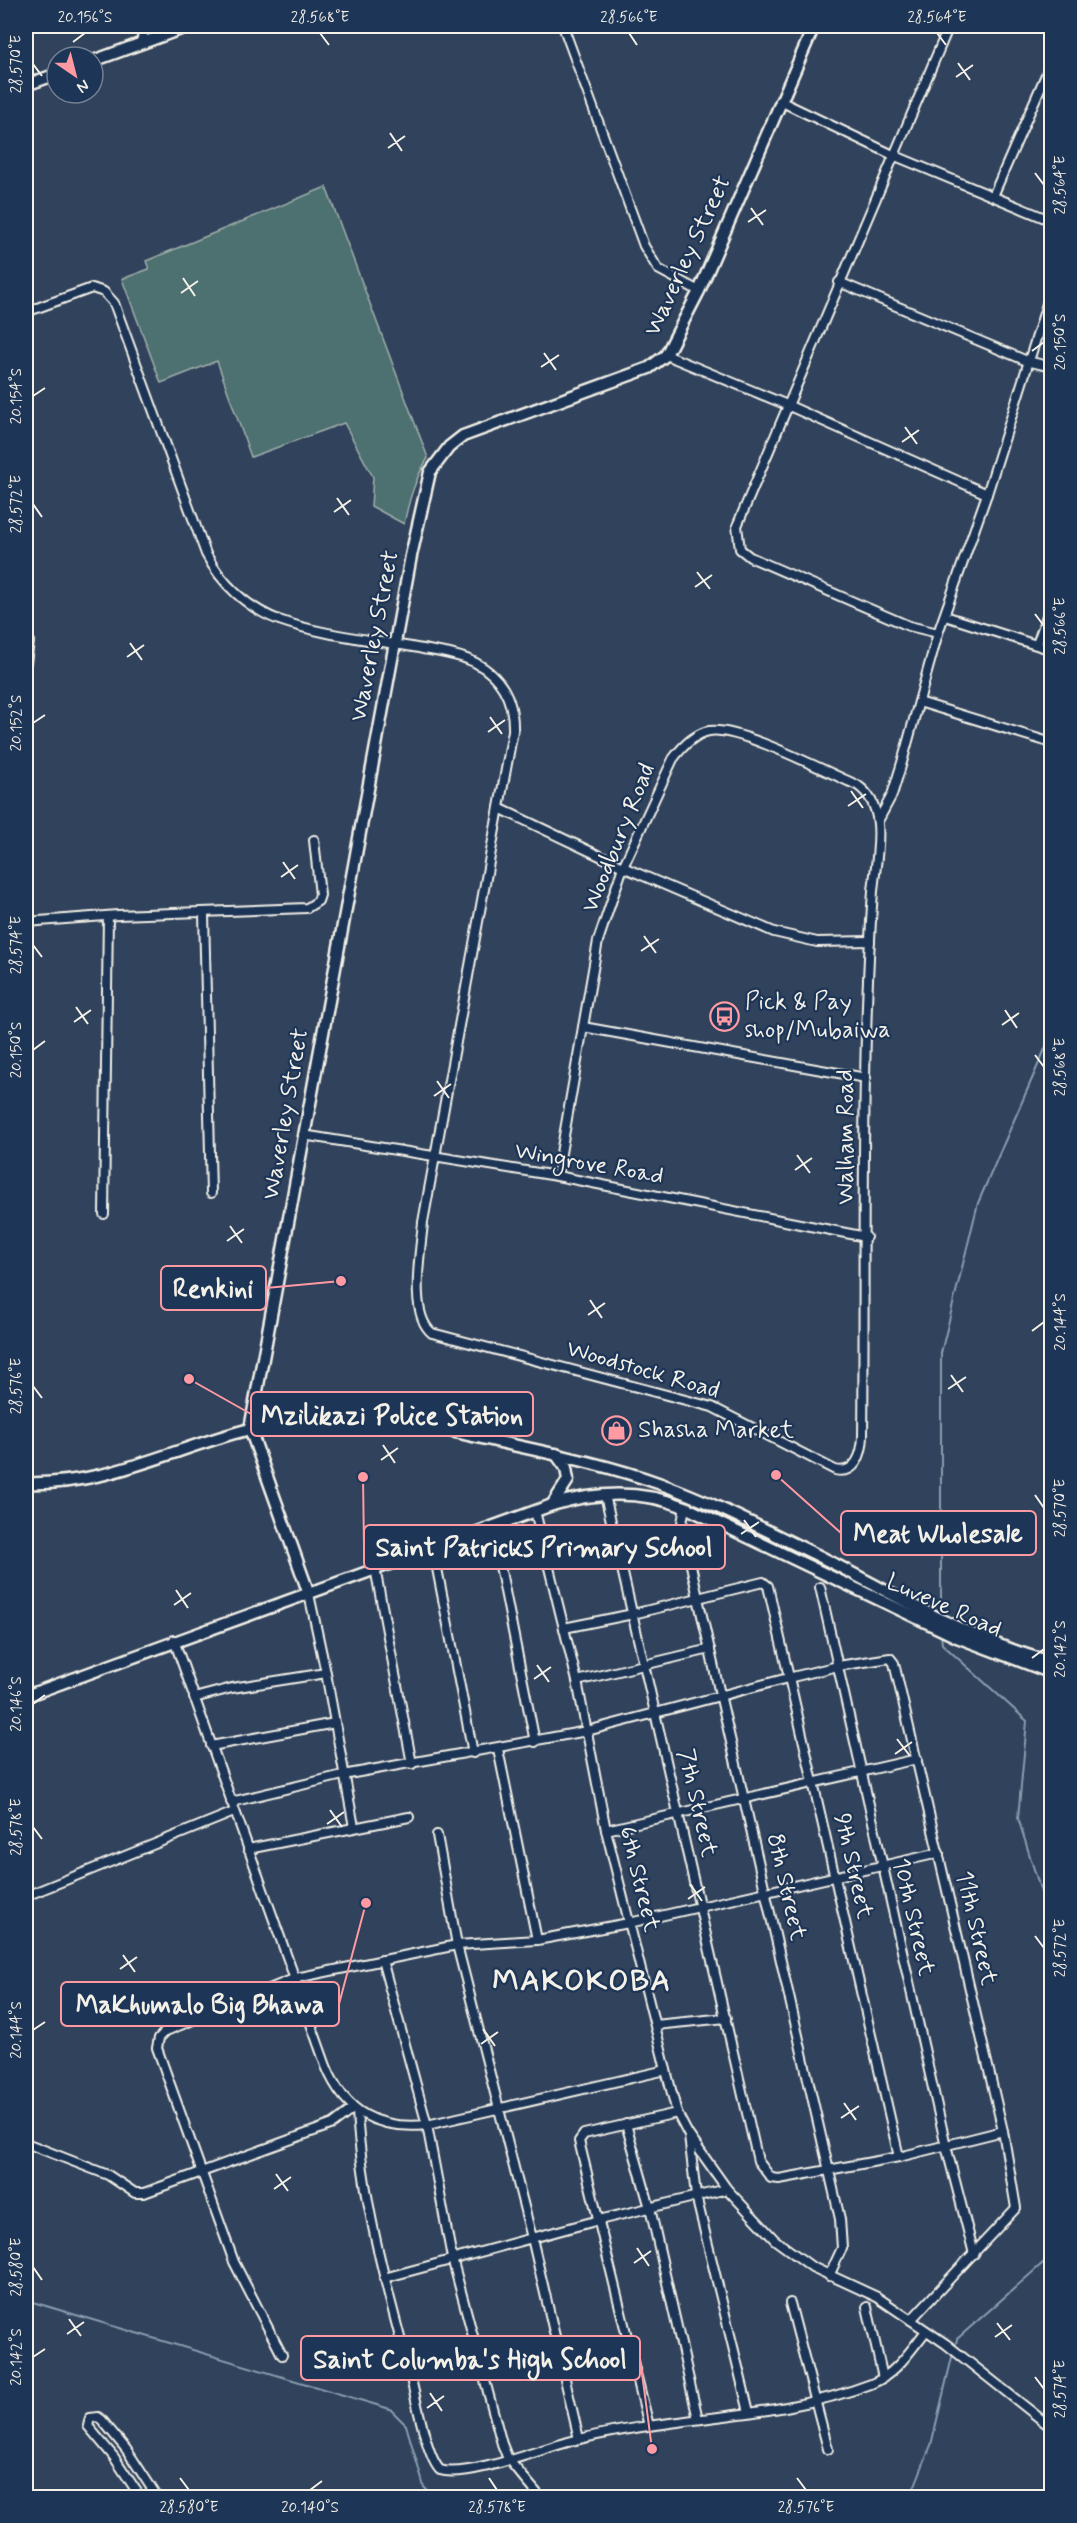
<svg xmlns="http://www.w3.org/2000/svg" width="1077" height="2523" font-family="Mynerve,sans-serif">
<rect width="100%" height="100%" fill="#30425c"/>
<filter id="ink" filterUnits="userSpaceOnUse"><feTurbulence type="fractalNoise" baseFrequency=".0167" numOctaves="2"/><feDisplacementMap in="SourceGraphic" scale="12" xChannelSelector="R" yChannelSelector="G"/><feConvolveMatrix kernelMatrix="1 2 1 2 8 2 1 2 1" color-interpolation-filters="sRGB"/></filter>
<g filter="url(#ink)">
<path fill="#4e7070" stroke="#a1b0ac" stroke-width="1.5" d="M 326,187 L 428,458 C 415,479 409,500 404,524 L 371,506 L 373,477 L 344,423 L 251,457 L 217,361 L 161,383 L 122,279 L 149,269 L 146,261 Z"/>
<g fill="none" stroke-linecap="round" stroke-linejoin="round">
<g stroke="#899eaf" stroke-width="2">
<path d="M 941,1616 L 941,1353 L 978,1203 L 1052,1033"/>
<path d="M 941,1634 L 942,1644 L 1027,1721 L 1018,1818 L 1052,1927"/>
<path d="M 26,2300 L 390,2409 L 406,2425 L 424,2487 L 434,2498"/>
<path d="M 955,2348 L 957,2339 L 1052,2255"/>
<path d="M 910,2498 L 931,2445 L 953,2353"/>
</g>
<defs>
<g id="street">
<path d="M 563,26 L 644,246 L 658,269 L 699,291"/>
<path d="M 1042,26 L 1052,36"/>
<path d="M 140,44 L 146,26"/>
<path d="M 780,101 L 893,155 L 1052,221"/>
<path d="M 993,196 L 1052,61"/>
<path d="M 839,282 L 1027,361 L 1052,367"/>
<path d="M 26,312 L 92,288 L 104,292 L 114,303 L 206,554 C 221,583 247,608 279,620 C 324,636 376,640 423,649 C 440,652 461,655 476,663 C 503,678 514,701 513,731 L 423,1222 C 421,1250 408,1314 432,1333 L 712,1407 L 835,1470 C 856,1475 862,1454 863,1437 C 865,1256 860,1072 873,891 C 876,857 890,807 857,785 C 826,772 739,726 709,731 C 694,734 682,747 673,759 L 623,867 L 598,941 L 557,1176"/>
<path d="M 666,355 L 787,405 L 987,494"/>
<path d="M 945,616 L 1052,650"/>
<path d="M 26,621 L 29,642 L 26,663"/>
<path d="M 938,633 L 909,626 L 750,557 L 740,549 L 737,526 L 949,26"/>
<path d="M 1037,644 L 1052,602"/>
<path d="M 919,702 L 1052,743"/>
<path d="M 499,808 L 623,867 L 774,932 L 817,942 L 870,941"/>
<path d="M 878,821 L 892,795 L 901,766 L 938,633 L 987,494 L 1052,288"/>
<path d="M 204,914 L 211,1193"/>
<path d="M 26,922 L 118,915 L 307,908 L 318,901 L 320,895 L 314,840"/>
<path d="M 583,1027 L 866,1078"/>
<path d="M 303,1135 L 557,1176 L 866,1237"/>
<path d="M 104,1214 L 108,916"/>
<path d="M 605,1495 L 758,2161 L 771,2178 L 779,2179 L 899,2157 L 1003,2131"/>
<path d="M 685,1507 L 682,1523 L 698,1598 L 840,2219 L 842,2248 L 829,2276"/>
<path d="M 535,1511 L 577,1681 L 606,1830 L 666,2070 L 677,2113 L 688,2134 L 727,2189 L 775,2240 L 812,2267 L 877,2297 L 946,2344 L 1052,2428"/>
<path d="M 492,1526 L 535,1742"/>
<path d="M 433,1548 L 473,1753"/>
<path d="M 375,1568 L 412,1764"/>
<path d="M 820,1587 L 946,2146 L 974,2254"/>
<path d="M 309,1594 L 326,1673 L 354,1827"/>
<path d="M 564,1628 L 633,1614 L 763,1582 L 768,1586 L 899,2157"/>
<path d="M 174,1640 L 326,2066 C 345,2113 378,2130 427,2125 L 666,2070"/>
<path d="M 1047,1661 L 1052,1637"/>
<path d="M 577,1681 L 710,1649"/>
<path d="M 194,1698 L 232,1688 L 326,1673"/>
<path d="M 211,1746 L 335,1723"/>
<path d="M 498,1749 L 537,1940"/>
<path d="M 231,1802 L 343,1775 L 587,1731 L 788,1678 L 838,1666 L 890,1658 L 894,1663 L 1003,2131 L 1016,2208 L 911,2320"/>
<path d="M 606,1830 L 917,1759"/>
<path d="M 437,1835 L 457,1945 L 532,2238 L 579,2439"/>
<path d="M 248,1849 L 409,1817"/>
<path d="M 26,1896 L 234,1812"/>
<path d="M 382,1960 L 427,2125 L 452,2258 L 502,2444 L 508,2459 L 541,2498"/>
<path d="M 655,2025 L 726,2018"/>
<path d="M 357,2111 C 362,2201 387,2289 410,2375 C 416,2397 426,2456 440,2470 C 467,2478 539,2450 568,2442 C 668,2415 774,2421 871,2384 C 895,2375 910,2351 926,2331"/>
<path d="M 626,2124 L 650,2208 L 698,2419"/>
<path d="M 689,2136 L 696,2196 L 749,2412"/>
<path d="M 26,2143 L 108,2175 L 135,2193 L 144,2193 L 333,2124 L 354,2108"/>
<path d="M 384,2278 L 599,2220 L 727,2189"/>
<path d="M 790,2303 L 828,2449"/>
<path d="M 867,2307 L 883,2378"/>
<path d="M 282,2355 L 234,2262 L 157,2048 L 159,2038 L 166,2031 L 296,1978 L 457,1945 L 537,1940 L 629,1923 L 939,1853"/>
<path d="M 649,2426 L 579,2141 L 584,2134 L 677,2113"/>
<path d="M 141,2498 L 114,2457 L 88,2426 L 90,2418 L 98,2417 L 102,2420 L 126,2449 L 158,2498"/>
</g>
<g id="secondary">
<path d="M 93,61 L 189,26"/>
<path d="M 26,85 L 57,74"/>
<path d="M 26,1483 C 105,1486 172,1449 246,1430 C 292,1418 344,1417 392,1422 C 428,1425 464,1434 499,1442 C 554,1454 608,1465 661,1484 C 714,1503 765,1530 815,1554 C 891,1592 968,1641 1052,1662"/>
<path d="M 552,1505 L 568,1480 L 566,1468 L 556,1454"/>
<path d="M 309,1594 L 250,1429 L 411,556 L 430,472 L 449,447 L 463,436 L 649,368 L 666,355 L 699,291 L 814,26"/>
<path d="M 26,1696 L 552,1505 C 597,1491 641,1490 685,1507 L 957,1637 L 1052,1673"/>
</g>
</defs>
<use href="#street" stroke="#f4f1e8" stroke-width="12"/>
<use href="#secondary" stroke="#f4f1e8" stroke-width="15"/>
<use href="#street" stroke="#1d3557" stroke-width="8"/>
<use href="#secondary" stroke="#1d3557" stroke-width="10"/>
</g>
</g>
<path fill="none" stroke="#f4f1e8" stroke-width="2" d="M 320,33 L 329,45M 629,33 L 637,45M 937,33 L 946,45M 73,42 L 85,33M 958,63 L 970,80M 33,64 L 42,76M 956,77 L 973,65M 390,133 L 402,151M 388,148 L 405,136M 1035,173 L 1044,185M 751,208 L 763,225M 748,222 L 766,210M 183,278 L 195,296M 181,293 L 198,281M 1032,351 L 1044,342M 544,353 L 556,370M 541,367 L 559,355M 33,396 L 45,388M 905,427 L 917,444M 902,442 L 919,430M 337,498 L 349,515M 33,504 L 42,517M 334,512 L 351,500M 697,572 L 710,589M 695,587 L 712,575M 1035,614 L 1044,626M 130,643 L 142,660M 127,657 L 144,645M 490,717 L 502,734M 33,723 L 45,715M 488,732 L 505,720M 851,791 L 863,808M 848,806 L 866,794M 283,862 L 295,879M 281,877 L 298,865M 644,936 L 656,953M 33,945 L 42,957M 641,951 L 659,939M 76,1007 L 88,1024M 1005,1010 L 1017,1028M 74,1022 L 91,1010M 1002,1025 L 1019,1013M 33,1050 L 45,1041M 1035,1055 L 1044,1067M 437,1081 L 449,1098M 434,1096 L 451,1084M 797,1155 L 810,1173M 795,1170 L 812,1158M 230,1226 L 242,1243M 227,1241 L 244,1229M 590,1300 L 602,1318M 588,1315 L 605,1303M 1032,1331 L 1044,1322M 951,1375 L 963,1392M 33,1386 L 42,1398M 948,1389 L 966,1377M 383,1445 L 395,1463M 381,1460 L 398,1448M 1035,1495 L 1044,1508M 744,1520 L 756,1537M 741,1534 L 759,1522M 176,1590 L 188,1608M 174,1605 L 191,1593M 1032,1658 L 1044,1649M 537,1665 L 549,1682M 534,1679 L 551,1667M 33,1704 L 45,1695M 897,1739 L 910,1756M 895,1754 L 912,1742M 330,1810 L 342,1827M 327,1824 L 344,1812M 33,1827 L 42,1839M 690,1884 L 702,1901M 688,1899 L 705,1887M 1035,1936 L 1044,1948M 123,1955 L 135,1972M 120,1969 L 137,1957M 483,2029 L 495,2046M 33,2030 L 45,2022M 481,2044 L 498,2032M 844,2103 L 856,2120M 841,2118 L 859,2106M 276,2174 L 288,2191M 274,2189 L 291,2177M 637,2248 L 649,2266M 634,2263 L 651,2251M 33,2267 L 42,2280M 69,2319 L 81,2336M 997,2323 L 1010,2340M 67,2334 L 84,2322M 995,2337 L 1012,2325M 33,2357 L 45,2349M 1035,2377 L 1044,2389M 430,2393 L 442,2411M 427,2408 L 444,2396M 180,2478 L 189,2490M 489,2478 L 497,2490M 797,2478 L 806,2490M 310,2490 L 322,2481"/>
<defs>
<symbol id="bus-ring" viewBox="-11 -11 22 22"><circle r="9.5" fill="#1d3557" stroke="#ff9aa2" stroke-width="1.5"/><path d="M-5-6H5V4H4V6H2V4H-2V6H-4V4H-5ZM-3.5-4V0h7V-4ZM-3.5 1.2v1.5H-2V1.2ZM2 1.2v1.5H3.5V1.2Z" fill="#ff9aa2"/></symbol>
<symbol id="shop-ring" viewBox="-11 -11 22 22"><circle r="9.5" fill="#1d3557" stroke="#ff9aa2" stroke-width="1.5"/><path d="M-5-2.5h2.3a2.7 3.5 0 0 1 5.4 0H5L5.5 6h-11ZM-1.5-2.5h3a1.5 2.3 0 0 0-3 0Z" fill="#ff9aa2"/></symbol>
</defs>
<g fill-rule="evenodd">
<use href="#bus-ring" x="708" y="1000" width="33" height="33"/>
<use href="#shop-ring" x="600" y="1414" width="33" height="33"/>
</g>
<g text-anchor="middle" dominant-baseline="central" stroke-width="4.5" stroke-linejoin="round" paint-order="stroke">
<g font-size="24" fill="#f4f1e8" stroke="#1d3557">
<text transform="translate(688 256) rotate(-65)">Waverley Street</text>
<text transform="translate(375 636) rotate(-79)">Waverley Street</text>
<text transform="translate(619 838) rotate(-68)">Woodbury Road</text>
<text transform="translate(286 1114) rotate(-80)">Waverley Street</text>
<text transform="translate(846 1137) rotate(-90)">Walham Road</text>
<text transform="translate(589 1164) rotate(10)">Wingrove Road</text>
<text transform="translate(643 1370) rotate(16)">Woodstock Road</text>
<text transform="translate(944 1606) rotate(24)">Luveve Road</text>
<text transform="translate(697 1803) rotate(77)">7th Street</text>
<text transform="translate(853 1866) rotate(77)">9th Street</text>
<text transform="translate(639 1879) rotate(76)">6th Street</text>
<text transform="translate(786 1887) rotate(77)">8th Street</text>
<text transform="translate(913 1917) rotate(77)">10th Street</text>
<text transform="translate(976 1928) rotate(77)">11th Street</text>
</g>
<g font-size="24" fill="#f4f1e8" stroke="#1d3557" text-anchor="start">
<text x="745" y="1002">Pick &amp; Pay<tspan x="745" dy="28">shop/Mubaiwa</tspan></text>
<text x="638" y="1430">Shasha Market</text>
</g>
<g font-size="30" font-weight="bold" letter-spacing="1.5" fill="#f4f1e8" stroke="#1d3557">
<text x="582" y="1981">MAKOKOBA</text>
</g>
</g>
<path fill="none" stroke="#ff9aa2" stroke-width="2" d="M341 1281L266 1288M189 1379L251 1414M776 1475L841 1533M363 1477L364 1547M366 1903L339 2004M652 2449L640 2358"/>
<g fill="#ff9aa2" stroke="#1d3557" stroke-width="2">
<circle cx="341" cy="1281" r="6"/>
<circle cx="189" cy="1379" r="6"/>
<circle cx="776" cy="1475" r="6"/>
<circle cx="363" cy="1477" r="6"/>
<circle cx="366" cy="1903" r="6"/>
<circle cx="652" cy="2449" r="6"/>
</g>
<g fill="#1d3557" stroke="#ff9aa2" stroke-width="2">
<rect x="161" y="1266" width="105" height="44" rx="6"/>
<rect x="251" y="1392" width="282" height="44" rx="6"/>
<rect x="841" y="1511" width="195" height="44" rx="6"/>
<rect x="364" y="1525" width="361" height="44" rx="6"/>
<rect x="61" y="1982" width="278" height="44" rx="6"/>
<rect x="301" y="2336" width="339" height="44" rx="6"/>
</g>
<g font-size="26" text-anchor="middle" font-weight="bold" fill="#f4f1e8">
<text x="213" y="1297">Renkini</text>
<text x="392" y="1424">Mzilikazi Police Station</text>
<text x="938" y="1542">Meat Wholesale</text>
<text x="544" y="1556">Saint Patricks Primary School</text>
<text x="200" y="2013">MaKhumalo Big Bhawa</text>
<text x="470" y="2368">Saint Columba's High School</text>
</g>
<rect width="1077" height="2523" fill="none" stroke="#1d3557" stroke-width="66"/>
<g transform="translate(75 75) rotate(145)"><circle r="28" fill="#1d3557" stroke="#738091" stroke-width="1.5"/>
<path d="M0-4.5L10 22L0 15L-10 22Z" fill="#ff9aa2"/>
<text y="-9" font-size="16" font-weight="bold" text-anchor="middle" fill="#f4f1e8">N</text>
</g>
<rect x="33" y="33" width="1011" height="2457" fill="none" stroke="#f4f1e8" stroke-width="2"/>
<g font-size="15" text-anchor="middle" fill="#f4f1e8">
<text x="85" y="22">20.156°S</text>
<text x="320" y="22">28.568°E</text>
<text x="629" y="22">28.566°E</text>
<text x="937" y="22">28.564°E</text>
<text transform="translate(16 64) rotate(-90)" y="5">28.570°E</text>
<text transform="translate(1060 185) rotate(-90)" y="5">28.564°E</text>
<text transform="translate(1060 342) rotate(-90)" y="5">20.150°S</text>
<text transform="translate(16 396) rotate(-90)" y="5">20.154°S</text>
<text transform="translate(16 504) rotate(-90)" y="5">28.572°E</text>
<text transform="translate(1060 626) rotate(-90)" y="5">28.566°E</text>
<text transform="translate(16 723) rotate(-90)" y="5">20.152°S</text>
<text transform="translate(16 945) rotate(-90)" y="5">28.574°E</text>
<text transform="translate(16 1050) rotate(-90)" y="5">20.150°S</text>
<text transform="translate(1060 1067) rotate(-90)" y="5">28.568°E</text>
<text transform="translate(1060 1322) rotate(-90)" y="5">20.144°S</text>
<text transform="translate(16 1386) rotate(-90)" y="5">28.576°E</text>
<text transform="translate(1060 1508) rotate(-90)" y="5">28.570°E</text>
<text transform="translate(1060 1649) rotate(-90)" y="5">20.142°S</text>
<text transform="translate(16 1704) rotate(-90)" y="5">20.146°S</text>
<text transform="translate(16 1827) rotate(-90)" y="5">28.578°E</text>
<text transform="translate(1060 1948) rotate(-90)" y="5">28.572°E</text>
<text transform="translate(16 2030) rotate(-90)" y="5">20.144°S</text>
<text transform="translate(16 2267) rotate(-90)" y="5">28.580°E</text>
<text transform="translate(16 2357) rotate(-90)" y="5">20.142°S</text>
<text transform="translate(1060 2389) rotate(-90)" y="5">28.574°E</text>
<text x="189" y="2512">28.580°E</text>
<text x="310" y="2512">20.140°S</text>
<text x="497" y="2512">28.578°E</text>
<text x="806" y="2512">28.576°E</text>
</g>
</svg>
